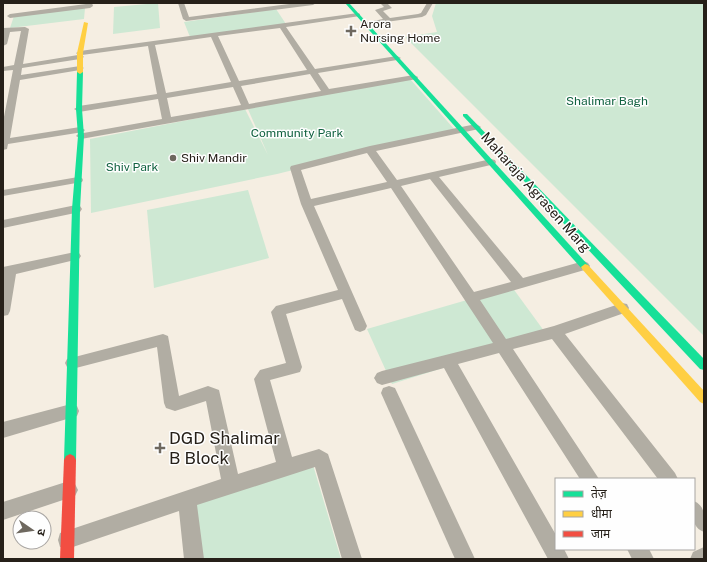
<svg xmlns="http://www.w3.org/2000/svg" width="707" height="562" font-family="'Public Sans','Noto Sans Devanagari',sans-serif">
<rect width="100%" height="100%" fill="#f5eee2"/>
<g fill="#cee8d3">
<path d="M 158,3 L 160,28 L 113,34 L 114,7 Z"/>
<path d="M 436,3 L 704,3 L 704,336 L 405,37 L 437,32 L 432,16 Z"/>
<path d="M 85,8 L 84,19 L 10,28 L 14,16 Z"/>
<path d="M 276,9 L 286,24 L 190,37 L 184,22 Z"/>
<path d="M 410,79 L 455,130 L 277,174 L 91,213 L 90,139 L 245,109 L 268,155 L 247,107 Z"/>
<path d="M 248,190 L 269,258 L 154,288 L 147,210 Z"/>
<path d="M 512,287 L 547,335 L 392,384 L 367,329 Z"/>
<path d="M 313,465 L 341,559 L 203,559 L 196,504 Z"/>
</g>
<g fill="none" stroke-linecap="round" stroke-linejoin="round">
<g fill="#b1ada3" fill-rule="evenodd">
<path d="M 86,3 L 92,3 L 93,6 L 90,8 L 10,18 L 7,16 L 10,14 L 86,4 Z"/>
<path d="M 178,3 L 184,3 L 189,17 L 297,3 L 316,3 L 313,5 L 186,21 L 183,19 Z"/>
<path d="M 380,3 L 387,3 L 392,8 L 383,11 L 390,18 L 418,14 L 421,13 L 427,3 L 433,3 L 426,15 L 422,17 L 364,25 L 364,23 L 383,19 L 375,10 L 384,7 Z"/>
<path d="M 358,13 L 360,14 L 360,16 L 286,27 L 315,69 L 397,56 L 401,58 L 397,60 L 318,73 L 329,89 L 414,75 L 418,77 L 417,79 L 81,139 L 76,136 L 78,134 L 162,119 L 158,99 L 79,112 L 74,109 L 79,106 L 157,94 L 148,46 L 82,55 L 84,57 L 80,59 L 22,68 L 21,75 L 80,66 L 84,68 L 80,70 L 20,80 L 10,138 L 80,127 L 85,130 L 83,132 L 8,144 L 7,149 L 3,150 L 3,122 L 13,70 L 3,71 L 3,67 L 14,65 L 21,31 L 10,32 L 7,44 L 3,46 L 3,28 L 25,27 L 29,29 L 23,64 L 78,55 L 76,53 L 80,51 ZM 280,28 L 307,70 L 239,81 L 218,36 ZM 211,37 L 231,82 L 166,93 L 155,45 ZM 310,74 L 321,91 L 249,104 L 241,86 ZM 233,87 L 241,105 L 171,117 L 167,98 Z"/>
<path d="M 476,124 L 481,127 L 479,129 L 376,151 L 397,180 L 491,159 L 495,160 L 496,162 L 495,164 L 439,177 L 523,278 L 584,261 L 588,263 L 590,266 L 588,269 L 480,300 L 506,339 L 554,326 L 622,303 L 627,304 L 629,308 L 627,312 L 565,334 L 675,473 L 678,479 L 658,479 L 552,339 L 513,349 L 599,479 L 580,479 L 499,353 L 458,364 L 556,535 L 556,549 L 564,549 L 569,559 L 548,559 L 444,368 L 382,385 L 377,383 L 374,378 L 377,373 L 382,371 L 493,343 L 391,188 L 314,206 L 367,326 L 365,330 L 360,332 L 355,330 L 342,299 L 286,314 L 302,367 L 300,372 L 270,380 L 292,457 L 319,449 L 328,454 L 362,559 L 342,559 L 315,467 L 197,505 L 204,559 L 184,559 L 179,511 L 67,549 L 60,547 L 58,540 L 60,533 L 221,479 L 206,401 L 175,411 L 166,408 L 164,403 L 157,347 L 72,369 L 67,367 L 65,363 L 67,359 L 163,334 L 168,336 L 179,396 L 208,386 L 219,390 L 238,474 L 276,462 L 254,379 L 260,370 L 286,363 L 271,312 L 276,306 L 338,290 L 301,204 L 290,168 L 291,166 L 370,146 ZM 367,153 L 387,182 L 311,199 L 301,170 ZM 430,179 L 511,282 L 474,292 L 401,186 Z"/>
<path d="M 78,177 L 82,178 L 83,180 L 82,182 L 3,196 L 3,190 Z"/>
<path d="M 76,205 L 80,206 L 82,209 L 80,212 L 3,228 L 3,220 Z"/>
<path d="M 75,252 L 79,253 L 81,256 L 79,259 L 16,274 L 10,311 L 8,315 L 3,316 L 3,267 Z"/>
<path d="M 389,386 L 395,388 L 475,559 L 455,559 L 381,393 L 383,388 Z"/>
<path d="M 71,404 L 77,406 L 79,411 L 77,416 L 3,438 L 3,422 Z"/>
<path d="M 69,481 L 75,484 L 78,490 L 75,496 L 3,520 L 3,502 Z"/>
<path d="M 694,501 C 707,507 704,519 704,532 C 690,527 694,514 694,501 Z"/>
<path d="M 704,547 L 704,559 L 690,559 L 693,552 Z"/>
<path d="M 627,549 L 649,549 L 654,559 L 632,559 Z"/>
</g>
<g fill="#16e098" fill-rule="evenodd">
<path d="M 345,3 L 349,3 L 588,265 L 589,267 L 588,269 L 582,269 Z"/>
<path d="M 80,70 L 83,72 L 82,109 L 84,136 L 80,209 L 76,460 L 74,464 L 70,466 L 66,464 L 64,460 L 72,209 L 78,136 L 76,109 L 77,72 Z"/>
<path d="M 463,114 L 467,114 L 704,359 L 704,370 L 700,369 L 463,116 Z"/>
</g>
<g fill="#ffcf43" fill-rule="evenodd">
<path d="M 84,22 L 88,23 L 83,53 L 83,72 L 80,74 L 77,72 L 77,53 Z"/>
<path d="M 585,264 L 588,265 L 704,391 L 704,404 L 700,402 L 582,269 L 581,267 Z"/>
</g>
<path fill="#f24e42" fill-rule="evenodd" d="M 70,454 L 74,456 L 76,460 L 74,559 L 60,559 L 64,460 L 66,456 Z"/>
</g>
<g fill="#6e685f" stroke="#fefefe" stroke-width="1.5">
<path d="M349 25h4v4h4v4h-4v4h-4v-4h-4v-4h4z"/>
<circle cx="173" cy="158" r="4"/>
<path d="M158 442h4v4h4v4h-4v4h-4v-4h-4v-4h4z"/>
</g>
<g text-anchor="middle" dominant-baseline="central" stroke-width="3" stroke-linejoin="round" paint-order="stroke">
<g font-size="12" fill="#262019" stroke="#fefefe" text-anchor="start">
<text x="360" y="24">Arora<tspan x="360" dy="14">Nursing Home</tspan></text>
<text x="181" y="158">Shiv Mandir</text>
</g>
<g font-size="12" fill="#116240" stroke="#fefefe">
<text x="607" y="101">Shalimar Bagh</text>
<text x="297" y="133">Community Park</text>
<text x="132" y="167">Shiv Park</text>
</g>
<g font-size="14" fill="#262019" stroke="#fefefe">
<text transform="translate(536 192) rotate(48)">Maharaja Agrasen Marg</text>
</g>
<g font-size="17" fill="#262019" stroke="#fefefe" text-anchor="start">
<text x="169" y="438">DGD Shalimar<tspan x="169" dy="20">B Block</tspan></text>
</g>
</g>
<rect width="707" height="562" fill="none" stroke="#262019" stroke-width="8"/>
<rect x="555" y="478" width="140" height="72" fill="#fefefe" stroke="#a8a5a2"/>
<rect x="563" y="491" width="20" height="6" fill="#16e098" stroke="#a8a5a2"/>
<text x="591" y="498" font-size="12" fill="#262019">तेज़</text>
<rect x="563" y="511" width="20" height="6" fill="#ffcf43" stroke="#a8a5a2"/>
<text x="591" y="518" font-size="12" fill="#262019">धीमा</text>
<rect x="563" y="531" width="20" height="6" fill="#f24e42" stroke="#a8a5a2"/>
<text x="591" y="538" font-size="12" fill="#262019">जाम</text>
<g transform="translate(32 530) rotate(103)"><circle r="19" fill="#fefefe" stroke="#a8a5a2"/>
<path d="M0-3L7 15L0 10L-7 15Z" fill="#6e685f"/>
<text y="-6" font-size="11" font-weight="bold" text-anchor="middle" fill="#262019">उ</text>
</g>
</svg>
